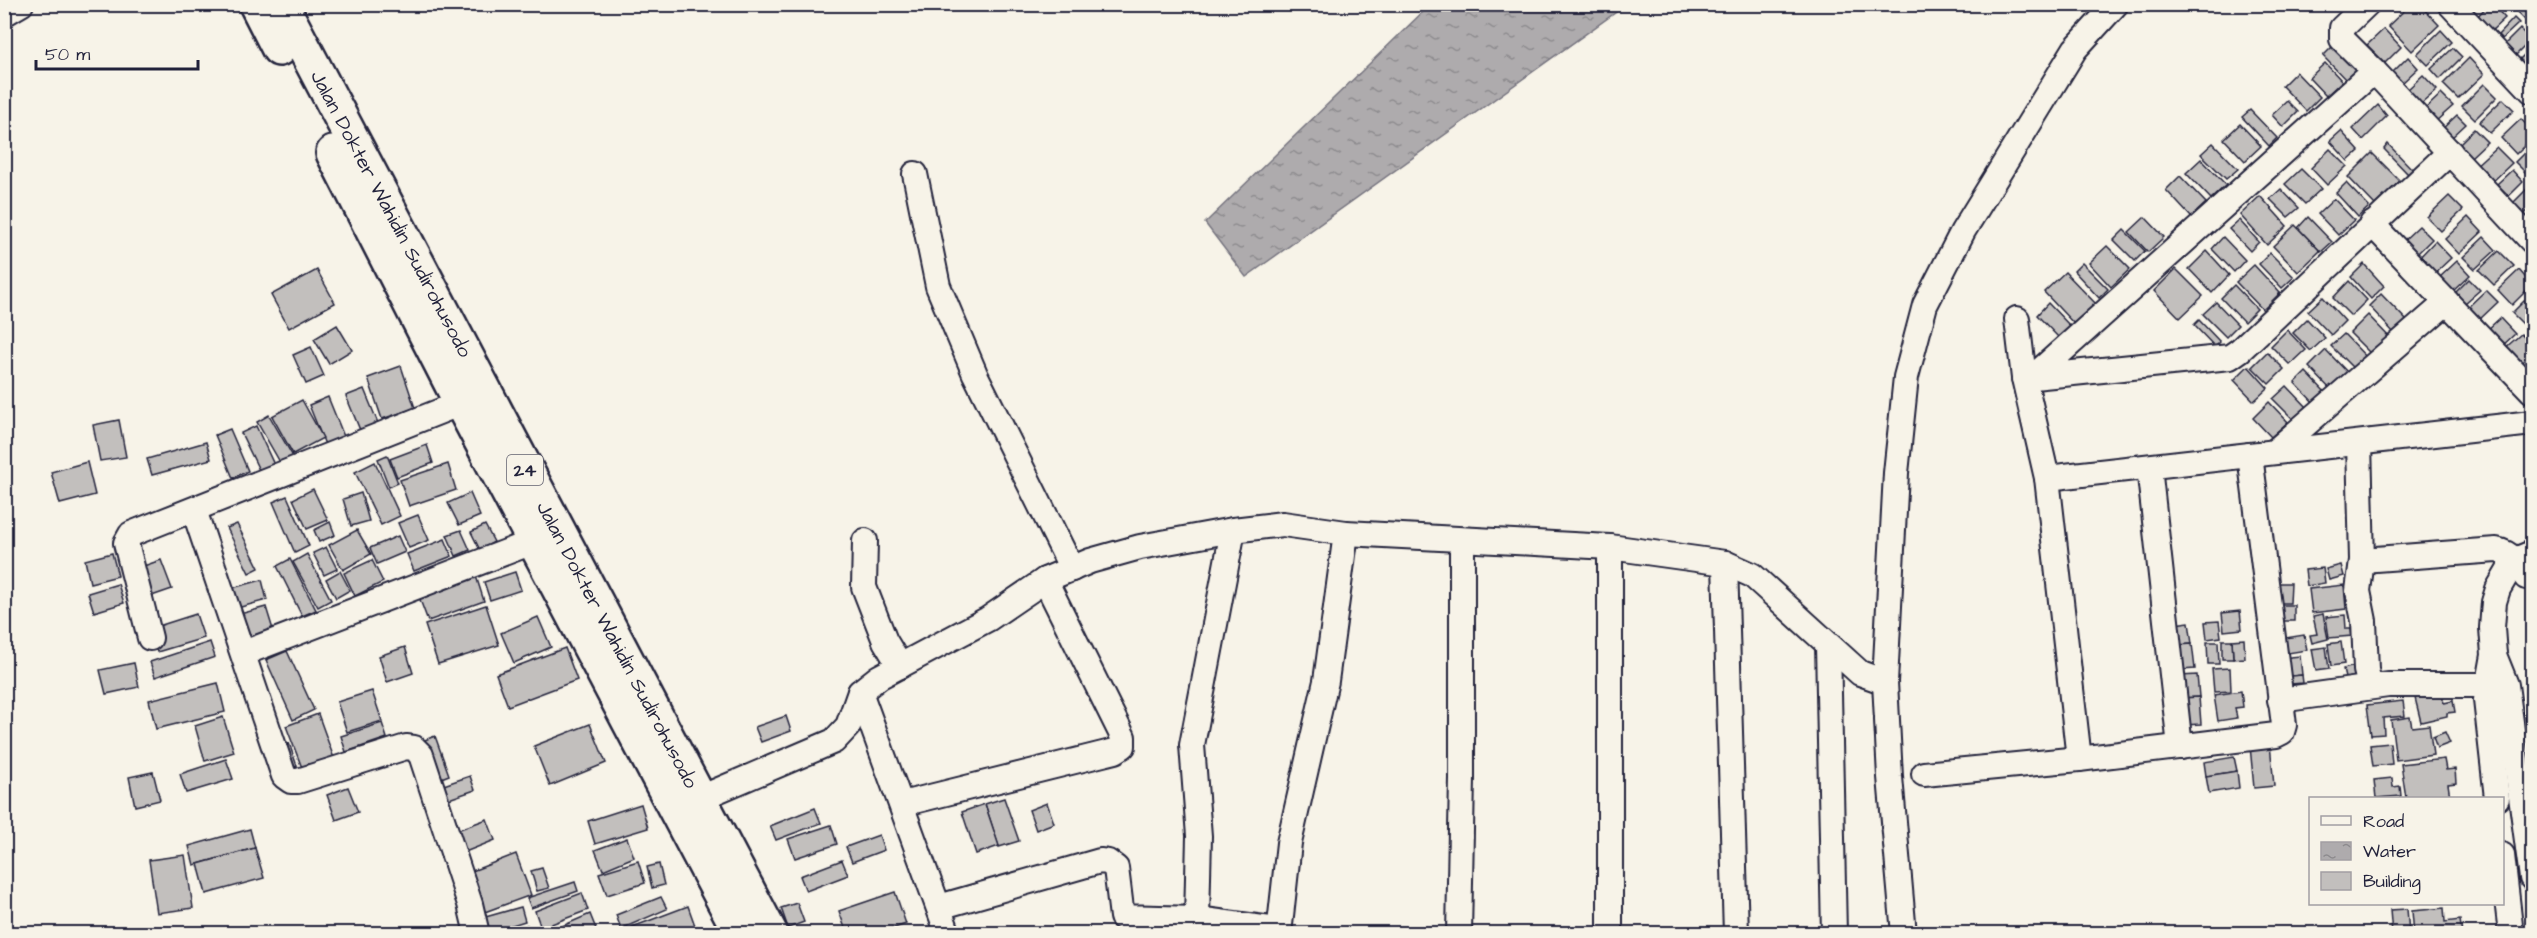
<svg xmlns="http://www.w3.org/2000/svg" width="2537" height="938" font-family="'Architects Daughter',sans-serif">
<defs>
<pattern id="water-ripples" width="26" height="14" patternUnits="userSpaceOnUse" patternTransform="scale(1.5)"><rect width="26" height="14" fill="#aeabad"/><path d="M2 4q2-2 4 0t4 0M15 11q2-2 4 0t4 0" fill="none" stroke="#8d8b8e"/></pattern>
</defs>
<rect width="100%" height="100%" fill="#f7f3e8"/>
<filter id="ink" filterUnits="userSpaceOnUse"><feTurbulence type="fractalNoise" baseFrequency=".0167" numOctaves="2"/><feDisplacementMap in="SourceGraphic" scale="12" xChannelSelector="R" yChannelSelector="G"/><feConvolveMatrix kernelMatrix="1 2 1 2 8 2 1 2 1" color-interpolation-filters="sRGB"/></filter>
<g filter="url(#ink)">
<path fill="url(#water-ripples)" stroke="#76747f" stroke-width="1.5" d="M 1430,5 L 1626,5 L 1246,277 L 1205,223 Z"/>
<g fill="#c2bfbd" stroke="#22223b" stroke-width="1.5">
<path d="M 2411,4 L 2419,4 L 2439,25 L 2412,51 L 2388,26 Z"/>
<path d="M 2489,4 L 2492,4 L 2505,18 L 2488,34 L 2474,20 Z"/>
<path d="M 2521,4 L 2532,4 L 2532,15 L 2526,21 L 2515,10 Z"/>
<path d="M 2514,18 L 2519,23 L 2502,39 L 2498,35 Z"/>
<path d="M 2384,29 L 2401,47 L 2385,63 L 2367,45 Z"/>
<path d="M 2520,29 L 2531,40 L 2516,55 L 2505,44 Z"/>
<path d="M 2441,30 L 2452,42 L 2428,65 L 2417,54 Z"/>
<path d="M 2333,46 L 2356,70 L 2346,80 L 2323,56 Z"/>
<path d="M 2532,47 L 2532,66 L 2528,70 L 2519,60 Z"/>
<path d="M 2453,48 L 2462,57 L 2440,79 L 2431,69 Z"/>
<path d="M 2408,57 L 2418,68 L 2401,84 L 2391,74 Z"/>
<path d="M 2469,58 L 2484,74 L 2458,99 L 2443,84 Z"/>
<path d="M 2325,63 L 2342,81 L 2326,96 L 2309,78 Z"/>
<path d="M 2296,72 L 2320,97 L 2306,111 L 2282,86 Z"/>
<path d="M 2423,75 L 2437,90 L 2420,105 L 2406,91 Z"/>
<path d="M 2484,84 L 2497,97 L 2475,119 L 2462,106 Z"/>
<path d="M 2441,94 L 2453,106 L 2435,122 L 2424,110 Z"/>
<path d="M 2503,99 L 2514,110 L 2490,133 L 2479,122 Z"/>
<path d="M 2287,101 L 2298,112 L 2283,127 L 2272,115 Z"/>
<path d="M 2378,105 L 2387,116 L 2363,140 L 2353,129 Z"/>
<path d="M 2250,110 L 2277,138 L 2269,146 L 2242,117 Z"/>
<path d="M 2457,115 L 2466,124 L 2449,140 L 2441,130 Z"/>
<path d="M 2521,119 L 2532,131 L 2532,138 L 2516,154 L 2501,138 Z"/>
<path d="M 2240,124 L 2261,146 L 2245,161 L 2224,139 Z"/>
<path d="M 2474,129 L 2487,142 L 2471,157 L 2459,144 Z"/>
<path d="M 2341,131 L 2359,151 L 2348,161 L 2330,141 Z"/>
<path d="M 2213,143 L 2238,169 L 2226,179 L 2201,154 Z"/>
<path d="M 2388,144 L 2413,170 L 2409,175 L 2384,149 Z"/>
<path d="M 2532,145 L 2532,179 L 2515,162 Z"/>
<path d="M 2496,147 L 2512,163 L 2489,185 L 2473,168 Z"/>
<path d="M 2330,149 L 2347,166 L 2327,185 L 2311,168 Z"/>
<path d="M 2372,153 L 2400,181 L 2375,205 L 2348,177 Z"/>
<path d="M 2201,159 L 2226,185 L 2211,199 L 2186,173 Z"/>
<path d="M 2301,169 L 2321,189 L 2305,204 L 2285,184 Z"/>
<path d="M 2512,170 L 2523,182 L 2509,196 L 2497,184 Z"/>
<path d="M 2180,176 L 2206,203 L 2191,217 L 2166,190 Z"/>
<path d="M 2346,183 L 2369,207 L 2358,217 L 2336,193 Z"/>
<path d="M 2530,186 L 2532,189 L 2532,206 L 2524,215 L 2513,203 Z"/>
<path d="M 2281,189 L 2299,208 L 2288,217 L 2270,199 Z"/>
<path d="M 2260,196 L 2287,226 L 2267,245 L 2240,215 Z"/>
<path d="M 2449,196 L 2463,210 L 2441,231 L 2427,217 Z"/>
<path d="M 2334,199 L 2354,220 L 2338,235 L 2318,214 Z"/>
<path d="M 2145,217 L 2164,237 L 2148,252 L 2129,232 Z"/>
<path d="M 2308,217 L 2332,242 L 2321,252 L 2298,228 Z"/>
<path d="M 2468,217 L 2482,232 L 2459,254 L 2445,239 Z"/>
<path d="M 2239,220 L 2259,242 L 2250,251 L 2229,229 Z"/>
<path d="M 2295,225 L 2320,251 L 2298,272 L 2273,246 Z"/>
<path d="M 2419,226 L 2432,239 L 2416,255 L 2403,241 Z"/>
<path d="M 2124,230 L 2145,251 L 2135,261 L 2114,240 Z"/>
<path d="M 2223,237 L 2245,260 L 2234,272 L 2212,249 Z"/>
<path d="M 2484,237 L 2496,250 L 2475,269 L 2463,257 Z"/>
<path d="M 2435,241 L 2451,258 L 2432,276 L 2417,260 Z"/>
<path d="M 2107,246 L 2130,269 L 2111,287 L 2089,263 Z"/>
<path d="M 2207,251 L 2229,275 L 2212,293 L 2189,269 Z"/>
<path d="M 2499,251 L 2514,266 L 2494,285 L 2479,270 Z"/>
<path d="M 2270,253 L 2294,277 L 2282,288 L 2259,264 Z"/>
<path d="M 2457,261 L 2470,275 L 2452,292 L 2439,278 Z"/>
<path d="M 2082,263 L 2108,289 L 2099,298 L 2074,271 Z"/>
<path d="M 2364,264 L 2384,286 L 2371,299 L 2351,277 Z"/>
<path d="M 2254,265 L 2280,293 L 2263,310 L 2236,282 Z"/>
<path d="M 2176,269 L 2203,296 L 2180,318 L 2154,291 Z"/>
<path d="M 317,270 L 335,303 L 289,328 L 271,295 Z"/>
<path d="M 2519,270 L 2532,285 L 2512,305 L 2498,290 Z"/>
<path d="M 2065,272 L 2097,305 L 2075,325 L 2044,292 Z"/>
<path d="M 2469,279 L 2480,290 L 2465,303 L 2455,293 Z"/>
<path d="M 2349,281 L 2367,300 L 2351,316 L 2333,298 Z"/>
<path d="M 2234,285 L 2257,309 L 2244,322 L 2221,298 Z"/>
<path d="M 2486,290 L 2498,302 L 2479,320 L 2467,308 Z"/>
<path d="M 2532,293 L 2532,318 L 2524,325 L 2512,313 Z"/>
<path d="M 2381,294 L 2407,321 L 2394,333 L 2369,306 Z"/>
<path d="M 2323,297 L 2345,321 L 2331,335 L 2308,311 Z"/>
<path d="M 2216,302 L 2238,325 L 2226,337 L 2203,314 Z"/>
<path d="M 2048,303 L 2071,327 L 2059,338 L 2037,315 Z"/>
<path d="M 2368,315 L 2392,340 L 2374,357 L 2350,333 Z"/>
<path d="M 2500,318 L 2515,334 L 2501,347 L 2486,331 Z"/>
<path d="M 2307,319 L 2325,338 L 2311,351 L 2293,333 Z"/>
<path d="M 2199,320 L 2220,342 L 2215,347 L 2194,325 Z"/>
<path d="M 337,325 L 352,350 L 329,364 L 314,339 Z"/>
<path d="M 2287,330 L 2306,350 L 2290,365 L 2271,346 Z"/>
<path d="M 2344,334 L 2371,362 L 2359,374 L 2331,346 Z"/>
<path d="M 2521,334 L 2532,345 L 2532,352 L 2519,365 L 2504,349 Z"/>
<path d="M 311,347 L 324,376 L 306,384 L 293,355 Z"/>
<path d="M 2326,350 L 2351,376 L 2334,393 L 2309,367 Z"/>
<path d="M 2267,352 L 2284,369 L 2269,384 L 2252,367 Z"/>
<path d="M 401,366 L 415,408 L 382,419 L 368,378 Z"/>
<path d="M 2248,366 L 2268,388 L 2254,401 L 2234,380 Z"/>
<path d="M 2306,372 L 2326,393 L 2315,404 L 2295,383 Z"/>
<path d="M 2287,386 L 2307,407 L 2293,419 L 2273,399 Z"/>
<path d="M 364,389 L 378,423 L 360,430 L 346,396 Z"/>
<path d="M 328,397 L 345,439 L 326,447 L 309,405 Z"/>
<path d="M 302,400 L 323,438 L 293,454 L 272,416 Z"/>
<path d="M 2269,402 L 2288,422 L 2271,437 L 2253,418 Z"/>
<path d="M 269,415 L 296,462 L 284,469 L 257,422 Z"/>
<path d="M 119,420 L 126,457 L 100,461 L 93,425 Z"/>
<path d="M 256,426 L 275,467 L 261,474 L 241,433 Z"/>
<path d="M 230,429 L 248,471 L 233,478 L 215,435 Z"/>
<path d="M 206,442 L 211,459 L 152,475 L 147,459 Z"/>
<path d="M 427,445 L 433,463 L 397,477 L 390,459 Z"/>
<path d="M 387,455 L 398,483 L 389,487 L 378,459 Z"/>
<path d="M 87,462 L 95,495 L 60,504 L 51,472 Z"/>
<path d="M 375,462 L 400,516 L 381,525 L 355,472 Z"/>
<path d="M 448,464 L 456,490 L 409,506 L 400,480 Z"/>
<path d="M 313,489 L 328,520 L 307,529 L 293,499 Z"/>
<path d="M 361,493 L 369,521 L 351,526 L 343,499 Z"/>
<path d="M 470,493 L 480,516 L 459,525 L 448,503 Z"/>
<path d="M 287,496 L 309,546 L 295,553 L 273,502 Z"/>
<path d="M 418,515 L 429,540 L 409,548 L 398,523 Z"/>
<path d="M 330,522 L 335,535 L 319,542 L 314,530 Z"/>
<path d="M 237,524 L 259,568 L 249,573 L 227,528 Z"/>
<path d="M 485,525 L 494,542 L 480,550 L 471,532 Z"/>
<path d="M 357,530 L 371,554 L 343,570 L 329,545 Z"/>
<path d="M 461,530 L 470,550 L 456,556 L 447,535 Z"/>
<path d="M 398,536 L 405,552 L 377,564 L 370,548 Z"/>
<path d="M 445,539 L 452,556 L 414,571 L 407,554 Z"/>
<path d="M 326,547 L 337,569 L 324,575 L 313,553 Z"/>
<path d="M 112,553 L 118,576 L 90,583 L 85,560 Z"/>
<path d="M 307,554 L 331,600 L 318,607 L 293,562 Z"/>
<path d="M 290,559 L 316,610 L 302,616 L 277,566 Z"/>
<path d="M 161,560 L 172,589 L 146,598 L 135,569 Z"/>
<path d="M 372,560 L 383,582 L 355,596 L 344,573 Z"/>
<path d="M 2341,565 L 2344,576 L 2329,580 L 2326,569 Z"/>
<path d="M 2323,568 L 2325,583 L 2307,586 L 2305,570 Z"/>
<path d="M 340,571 L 350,590 L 336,598 L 326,579 Z"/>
<path d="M 515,572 L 521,590 L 490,600 L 484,582 Z"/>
<path d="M 476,576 L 484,601 L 428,621 L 419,597 Z"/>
<path d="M 262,580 L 267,600 L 237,608 L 232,588 Z"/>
<path d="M 2277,583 L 2291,583 L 2290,603 L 2277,603 Z"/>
<path d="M 118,584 L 124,603 L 94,612 L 88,593 Z"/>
<path d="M 2344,585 L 2346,609 L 2312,613 L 2309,589 Z"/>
<path d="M 486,605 L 499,645 L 438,664 L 425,625 Z"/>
<rect x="2276" y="605" width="18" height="16"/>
<path d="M 266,607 L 274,633 L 248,640 L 240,614 Z"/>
<path d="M 2240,611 L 2242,629 L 2224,631 L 2222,613 Z"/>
<path d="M 196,614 L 204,638 L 157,652 L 149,629 Z"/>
<path d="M 2323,614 L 2328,639 L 2312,643 L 2310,635 L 2317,634 L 2313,616 Z"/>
<path d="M 2345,615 L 2346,629 L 2351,629 L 2352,636 L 2329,638 L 2326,617 Z"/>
<path d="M 538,617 L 551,647 L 514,663 L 501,633 Z"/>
<path d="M 2219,621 L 2221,637 L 2207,639 L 2205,622 Z"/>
<path d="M 2189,622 L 2192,644 L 2178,645 L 2175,624 Z"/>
<path d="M 2304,635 L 2307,650 L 2288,653 L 2285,638 Z"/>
<path d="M 2244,639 L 2245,658 L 2233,659 L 2232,640 Z"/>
<path d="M 2222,640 L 2232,640 L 2233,659 L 2222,659 Z"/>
<path d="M 210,642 L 215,657 L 155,677 L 150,662 Z"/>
<path d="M 2207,642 L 2218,642 L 2219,664 L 2208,664 Z"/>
<path d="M 2341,642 L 2344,664 L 2331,666 L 2328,644 Z"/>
<path d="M 2192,644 L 2195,669 L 2181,670 L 2178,645 Z"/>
<path d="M 405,647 L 413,673 L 387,682 L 379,656 Z"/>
<path d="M 2326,647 L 2329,669 L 2316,671 L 2312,649 Z"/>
<path d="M 565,648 L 577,680 L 508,706 L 496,674 Z"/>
<path d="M 287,651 L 314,710 L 293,720 L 266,660 Z"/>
<path d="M 2300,656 L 2302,675 L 2283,677 L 2281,658 Z"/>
<path d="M 134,663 L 139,687 L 106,694 L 100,670 Z"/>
<path d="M 2359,665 L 2362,679 L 2346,683 L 2343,669 Z"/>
<path d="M 2230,668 L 2231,691 L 2214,692 L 2212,669 Z"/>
<path d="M 2197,675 L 2199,697 L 2182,698 L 2180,676 Z"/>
<path d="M 2302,675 L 2303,683 L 2279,685 L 2278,677 Z"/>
<path d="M 218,683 L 225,712 L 156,729 L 149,700 Z"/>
<path d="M 372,691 L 382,721 L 347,732 L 337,702 Z"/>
<path d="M 2241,691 L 2243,707 L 2235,708 L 2237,718 L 2218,721 L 2214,695 Z"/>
<path d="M 2441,692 L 2444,703 L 2453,701 L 2455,712 L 2447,713 L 2447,716 L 2421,722 L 2415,698 Z"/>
<path d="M 2199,697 L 2201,724 L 2184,725 L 2182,698 Z"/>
<path d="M 2403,701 L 2405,716 L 2383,718 L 2384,734 L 2371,735 L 2367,705 Z"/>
<path d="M 318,714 L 335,761 L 304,773 L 286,726 Z"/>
<path d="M 786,716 L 791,731 L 761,742 L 755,727 Z"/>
<path d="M 223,717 L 234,752 L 205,761 L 195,726 Z"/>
<path d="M 2410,717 L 2412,727 L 2429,725 L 2433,755 L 2396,760 L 2391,720 Z"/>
<path d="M 382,723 L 387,738 L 346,752 L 341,736 Z"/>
<path d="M 590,724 L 606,763 L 550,786 L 534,746 Z"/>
<path d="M 2445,732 L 2450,743 L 2437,748 L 2433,737 Z"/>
<path d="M 435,736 L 449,775 L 431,782 L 417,743 Z"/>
<path d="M 289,743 L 297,766 L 285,771 L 277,747 Z"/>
<path d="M 2390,743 L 2392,764 L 2373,766 L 2370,745 Z"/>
<path d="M 2270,744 L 2274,786 L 2254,788 L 2250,746 Z"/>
<path d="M 2234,757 L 2237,771 L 2206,776 L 2204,762 Z"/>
<path d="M 226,759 L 233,779 L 186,793 L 180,774 Z"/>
<path d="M 2444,759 L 2446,770 L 2455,769 L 2456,783 L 2448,784 L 2450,797 L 2406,798 L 2401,764 Z"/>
<path d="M 2237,771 L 2239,788 L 2209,793 L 2206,776 Z"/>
<path d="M 153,772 L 160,800 L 135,806 L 129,777 Z"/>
<path d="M 470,776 L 475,790 L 440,802 L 435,788 Z"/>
<path d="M 2392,778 L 2393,787 L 2400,786 L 2401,796 L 2376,798 L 2374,780 Z"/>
<path d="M 348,787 L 358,812 L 336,820 L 327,795 Z"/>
<path d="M 1004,798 L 1019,841 L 999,847 L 985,804 Z"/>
<path d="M 1047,803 L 1054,823 L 1036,830 L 1029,810 Z"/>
<path d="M 641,804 L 648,828 L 595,844 L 588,821 Z"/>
<path d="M 985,804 L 999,846 L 976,854 L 962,812 Z"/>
<path d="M 815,808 L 821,823 L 776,840 L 770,826 Z"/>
<path d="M 487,819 L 495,840 L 460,854 L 452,832 Z"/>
<path d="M 831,825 L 837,844 L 795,858 L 788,839 Z"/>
<path d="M 250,829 L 255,848 L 194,865 L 189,846 Z"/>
<path d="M 879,835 L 884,850 L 852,862 L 846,847 Z"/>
<path d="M 627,838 L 634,857 L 603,870 L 595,850 Z"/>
<path d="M 255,848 L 264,878 L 206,894 L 198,864 Z"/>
<path d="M 516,854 L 531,895 L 482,913 L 467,873 Z"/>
<path d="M 185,855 L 193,908 L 157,913 L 149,860 Z"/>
<path d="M 842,860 L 848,875 L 806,891 L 800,876 Z"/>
<path d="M 638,861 L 645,883 L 607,895 L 599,873 Z"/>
<path d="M 659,864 L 664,885 L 652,888 L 647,867 Z"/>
<path d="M 542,868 L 549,888 L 537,891 L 531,871 Z"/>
<path d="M 575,882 L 578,891 L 531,908 L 527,898 Z"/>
<path d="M 895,892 L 906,924 L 877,934 L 847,934 L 839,911 Z"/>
<path d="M 582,893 L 588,910 L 541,928 L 535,911 Z"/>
<path d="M 661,897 L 667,909 L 621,929 L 616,915 Z"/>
<path d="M 797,903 L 804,922 L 788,928 L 781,908 Z"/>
<path d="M 688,906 L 698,934 L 623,934 L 622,931 Z"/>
<path d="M 521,907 L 525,921 L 487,933 L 482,918 Z"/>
<path d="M 2444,908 L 2445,922 L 2460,920 L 2462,934 L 2414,934 L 2412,911 Z"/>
<path d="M 2407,909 L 2409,933 L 2392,934 L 2390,910 Z"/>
<path d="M 590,914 L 598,934 L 544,934 Z"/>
<path d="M 527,925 L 529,934 L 503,934 Z"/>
</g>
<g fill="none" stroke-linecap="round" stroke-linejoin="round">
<defs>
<g id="minor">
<path d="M 2367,4 L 2342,28 L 2342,39 L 2374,71 L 2532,241"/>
<path d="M 2450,4 L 2532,91"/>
<path d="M 4,14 L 21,4"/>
<path d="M 915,174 L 938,286 L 975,374 L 1072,569"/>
<path d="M 2372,224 L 2532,391"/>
<path d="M 2017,319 L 2024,378 L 2047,478 L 2079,759"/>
<path d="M 2033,377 L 2374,71"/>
<path d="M 2024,378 L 2230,357 L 2240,350 L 2450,152"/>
<path d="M 2359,443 L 2362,560 L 2358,591 L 2364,621 L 2366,670 L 2370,687"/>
<path d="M 2274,452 L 2447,302"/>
<path d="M 2149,467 L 2180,747"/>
<path d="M 2047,478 L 2532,423"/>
<path d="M 194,510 L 284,776 L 291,781 L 298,781 L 406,747 L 414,748 L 421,755 L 470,904 L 477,934"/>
<path d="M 1233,530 L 1192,745 L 1199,836 L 1197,919 L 1279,930"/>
<path d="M 865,541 L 864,587 L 885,641 L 900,666"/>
<path d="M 2362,560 L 2496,550 C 2512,553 2518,564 2526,577"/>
<path d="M 1725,563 L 1736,934"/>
<path d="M 150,638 L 126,543 L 131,534 L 461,403"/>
<path d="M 1828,645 L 1834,934"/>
<path d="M 244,653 L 535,541"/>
<path d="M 2494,655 L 2506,685 L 2532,878"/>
<path d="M 860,692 L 948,934"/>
<path d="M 2280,700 L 2388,685 L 2505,685"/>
<path d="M 1924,774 L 2079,759 L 2276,735 L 2282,732 L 2284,725 L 2250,455"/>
<path d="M 2497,798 L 2486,700 L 2494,655 L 2492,628 L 2494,602 L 2498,589 L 2515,560 L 2532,553"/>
<path d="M 698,799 L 834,741 L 848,726 L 860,692 L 879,677 L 988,619 L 1045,580 L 1090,561 L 1140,547 L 1233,530 L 1283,524 L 1346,533 L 1610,547 L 1725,563 L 1752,575 L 1860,673 L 1885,682"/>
<path d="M 902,804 L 1115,751 L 1123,746 L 1123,737 L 1045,580"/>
<path d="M 2502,855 L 2511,934"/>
<path d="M 939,907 L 1100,861 L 1108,862 L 1116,868 L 1122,917 L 1197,919 L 1196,934"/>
<path d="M 1279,934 L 1289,843 L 1326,681 L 1346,533"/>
<path d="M 1459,934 L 1462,778 L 1462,540"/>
<path d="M 1610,934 L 1610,547"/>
<path d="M 1904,934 L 1890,777 L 1885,682 L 1896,473 L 1906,377 L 1925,305 L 1963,231 L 2075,49 L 2116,4"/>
</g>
<g id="highway">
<path d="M 256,4 L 279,49"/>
<path d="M 281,4 L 771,934"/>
<path d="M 333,153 L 461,403 L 741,934"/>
</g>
</defs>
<use href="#minor" stroke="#22223b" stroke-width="28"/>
<use href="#highway" stroke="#22223b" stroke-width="38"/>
<use href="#minor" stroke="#f7f3e8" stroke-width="24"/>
<use href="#highway" stroke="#f7f3e8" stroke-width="33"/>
</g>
</g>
<g text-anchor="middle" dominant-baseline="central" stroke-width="4.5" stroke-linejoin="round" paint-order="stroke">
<rect fill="#f7f3e8" stroke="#62616f" stroke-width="1.5" x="507" y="455" width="36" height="30" rx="4.5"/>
<g font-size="18" font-weight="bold" fill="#22223b">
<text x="525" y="470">24</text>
</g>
<g font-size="20" fill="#22223b" stroke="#f7f3e8">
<text transform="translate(391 214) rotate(62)">Jalan Dokter Wahidin Sudirohusodo</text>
<text transform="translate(617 645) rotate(62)">Jalan Dokter Wahidin Sudirohusodo</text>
</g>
</g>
<rect width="2537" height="938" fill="none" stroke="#f7f3e8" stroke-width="24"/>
<rect x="12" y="12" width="2513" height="914" fill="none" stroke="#22223b" stroke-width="2" filter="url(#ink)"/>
<rect x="2309" y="797" width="195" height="108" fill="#f7f3e8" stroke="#a29fa3" stroke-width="1.5"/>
<rect x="2321" y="816" width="30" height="9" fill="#f7f3e8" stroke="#a29fa3" stroke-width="1.5"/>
<text x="2363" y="827" font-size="18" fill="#22223b">Road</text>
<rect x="2321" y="842" width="30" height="18" fill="url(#water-ripples)" stroke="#a29fa3" stroke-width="1.5"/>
<text x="2363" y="857" font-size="18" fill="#22223b">Water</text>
<rect x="2321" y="872" width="30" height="18" fill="#c2bfbd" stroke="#a29fa3" stroke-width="1.5"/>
<text x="2363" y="887" font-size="18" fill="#22223b">Building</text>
<path d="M36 60v9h162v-9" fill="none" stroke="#22223b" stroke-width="3"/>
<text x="45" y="60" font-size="18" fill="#22223b" stroke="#f7f3e8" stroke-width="4.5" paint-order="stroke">50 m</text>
</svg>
